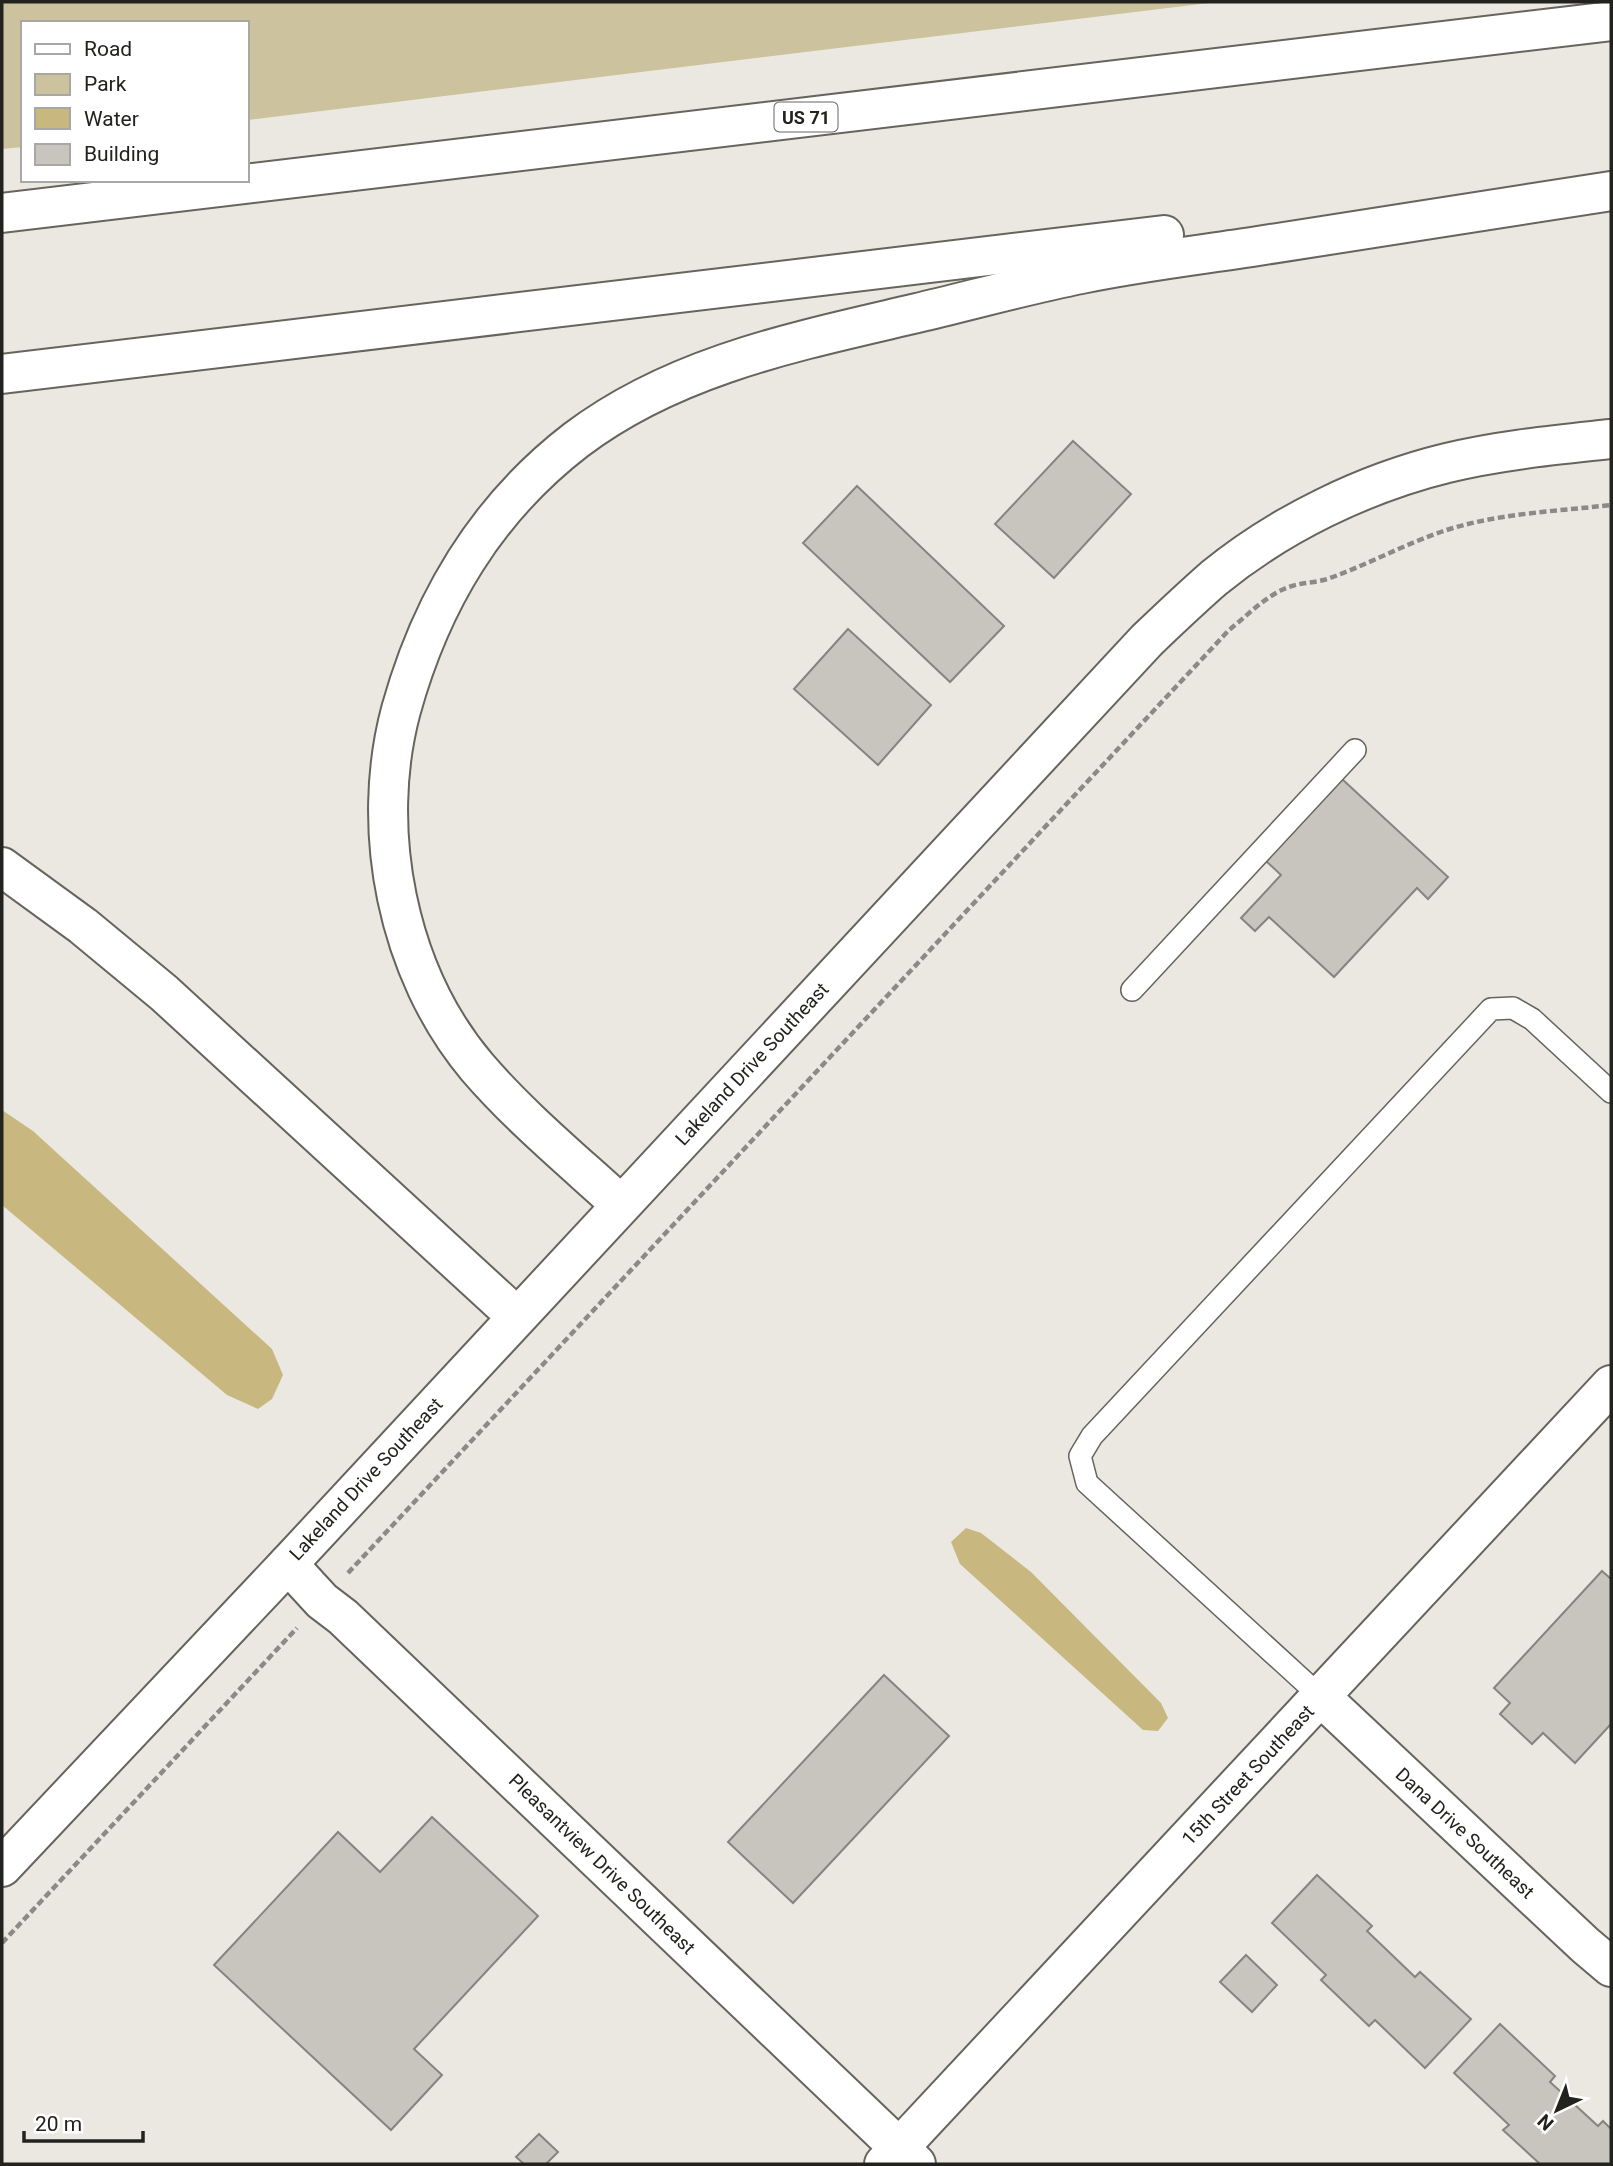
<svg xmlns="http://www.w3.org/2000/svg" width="1613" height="2166" font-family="Roboto,sans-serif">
<rect width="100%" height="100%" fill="#eae8e1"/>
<path fill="#ccc29e" d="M 2,2 L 1217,2 L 247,120 L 247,23 L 23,23 L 23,147 L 2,149 Z"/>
<g fill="#c8b880">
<path d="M 2,1110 L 33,1131 L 272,1349 L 283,1375 L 272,1399 L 258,1409 L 227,1395 L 2,1205 Z"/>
<path d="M 966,1528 L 981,1533 L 1031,1572 L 1161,1703 L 1168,1718 L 1158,1731 L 1143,1730 L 960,1564 L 951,1542 Z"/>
</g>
<g fill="#c7c5be" stroke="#86847e" stroke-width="2">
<path d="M 1073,441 L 1131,494 L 1054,578 L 995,524 Z"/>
<path d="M 857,486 L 1004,626 L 950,682 L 803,543 Z"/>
<path d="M 848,629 L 931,705 L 878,765 L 794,689 Z"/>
<path d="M 1342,779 L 1448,877 L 1428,899 L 1417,888 L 1334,977 L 1269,917 L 1255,931 L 1241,918 L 1281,875 L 1266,861 Z"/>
<path d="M 1602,1571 L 1611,1579 L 1611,1724 L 1575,1763 L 1543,1733 L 1532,1744 L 1500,1714 L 1510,1703 L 1494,1688 Z"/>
<path d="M 884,1675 L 949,1736 L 793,1903 L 728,1842 Z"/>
<path d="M 432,1817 L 538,1916 L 414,2049 L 442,2075 L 391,2130 L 214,1965 L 338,1832 L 380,1872 Z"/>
<path d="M 1317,1875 L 1372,1926 L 1367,1931 L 1415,1977 L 1420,1972 L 1471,2019 L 1425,2068 L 1375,2020 L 1369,2026 L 1321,1980 L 1326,1975 L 1272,1923 Z"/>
<path d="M 1246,1955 L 1277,1985 L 1252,2012 L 1220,1982 Z"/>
<path d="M 1500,2024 L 1555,2076 L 1550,2082 L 1598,2126 L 1603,2121 L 1611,2129 L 1611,2164 L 1540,2164 L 1503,2130 L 1509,2125 L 1454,2073 Z"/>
<path d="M 539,2134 L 558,2152 L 546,2164 L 524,2164 L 516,2157 Z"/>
</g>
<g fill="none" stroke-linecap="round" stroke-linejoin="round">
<defs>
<g id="service">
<path d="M 1132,990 L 1355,750"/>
<path d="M 1321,1697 L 1087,1483 L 1080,1456 L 1092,1436 L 1491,1009 L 1513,1008 L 1532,1019 L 1611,1092"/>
</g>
<g id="minor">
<path d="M 288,1564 L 322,1601 L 343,1617 L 916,2164"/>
<path d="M 1321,1697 L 1585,1945 L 1611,1967"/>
<path d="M 884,2164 L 1611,1385"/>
</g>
<path id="secondary" d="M 2,1867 L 288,1564 L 1147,640 C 1169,619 1191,598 1214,578 C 1280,524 1365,483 1447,463 C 1501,450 1556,445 1611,439"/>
<g id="motorway">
<path d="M 2,213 L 1611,21"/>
<path d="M 2,374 L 1164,235"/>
<path d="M 2,867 L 83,926 L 164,993 L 516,1316"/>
<path d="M 620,1204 C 572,1160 520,1117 477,1067 C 397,972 369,829 401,710 C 431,602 485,510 576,440 C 675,365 798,341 917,313 C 972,300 1026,285 1081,274 C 1139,262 1199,255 1258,246 C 1376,228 1493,209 1611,191"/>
</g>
</defs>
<use href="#service" stroke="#66645d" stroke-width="24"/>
<use href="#minor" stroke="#66645d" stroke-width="42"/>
<use href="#secondary" stroke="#66645d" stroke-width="42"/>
<use href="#motorway" stroke="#66645d" stroke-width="42"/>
<g stroke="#8b8a85" stroke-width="4.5" stroke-dasharray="7 3.5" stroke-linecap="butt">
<path d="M 348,1573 L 1229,630 C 1247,616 1266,595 1289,587 C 1302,582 1317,583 1330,578 C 1372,563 1410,541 1453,528 C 1504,513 1559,511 1611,505"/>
<path d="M 2,1943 L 297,1628"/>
</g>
<use href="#service" stroke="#fff" stroke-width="21"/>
<use href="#minor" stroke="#fff" stroke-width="38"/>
<use href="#secondary" stroke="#fff" stroke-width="38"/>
<use href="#motorway" stroke="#fff" stroke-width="38"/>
</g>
<g text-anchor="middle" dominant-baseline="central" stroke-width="6" stroke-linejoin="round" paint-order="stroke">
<rect fill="#fff" stroke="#646462" stroke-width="2" x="774.5" y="102.5" width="63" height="29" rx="5"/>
<g font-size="18" font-weight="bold" fill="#22221f">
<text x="806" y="117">US 71</text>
</g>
<g font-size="19" fill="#22221f" stroke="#fff">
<text transform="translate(752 1064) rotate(-47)">Lakeland Drive Southeast</text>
<text transform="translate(366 1479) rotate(-47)">Lakeland Drive Southeast</text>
<text transform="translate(1248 1775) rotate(-47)">15th Street Southeast</text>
<text transform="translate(1465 1833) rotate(43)">Dana Drive Southeast</text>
<text transform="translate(602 1864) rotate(44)">Pleasantview Drive Southeast</text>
</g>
</g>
<rect width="1613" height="2166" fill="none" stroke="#22221f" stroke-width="7"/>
<rect x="21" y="21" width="228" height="161" fill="#ffffff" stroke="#a7a7a5" stroke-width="2"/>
<rect x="35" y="44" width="35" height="10" fill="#ffffff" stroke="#a7a7a5" stroke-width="2"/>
<text x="84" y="56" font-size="21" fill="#22221f">Road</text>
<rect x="35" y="74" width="35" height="21" fill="#ccc29e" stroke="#a7a7a5" stroke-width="2"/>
<text x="84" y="91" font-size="21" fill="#22221f">Park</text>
<rect x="35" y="108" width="35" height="21" fill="#c8b880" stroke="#a7a7a5" stroke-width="2"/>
<text x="84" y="126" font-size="21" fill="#22221f">Water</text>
<rect x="35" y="144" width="35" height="21" fill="#c7c5be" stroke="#a7a7a5" stroke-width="2"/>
<text x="84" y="161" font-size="21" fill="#22221f">Building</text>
<g transform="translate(1557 2110) rotate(223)" stroke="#ffffff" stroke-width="5" paint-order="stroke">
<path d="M0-5L12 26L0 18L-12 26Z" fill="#22221f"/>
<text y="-10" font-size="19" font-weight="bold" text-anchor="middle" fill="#22221f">N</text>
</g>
<path d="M24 2131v10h119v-10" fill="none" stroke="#22221f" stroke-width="3.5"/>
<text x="35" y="2131" font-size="21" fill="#22221f" stroke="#ffffff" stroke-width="5" paint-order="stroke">20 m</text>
</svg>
